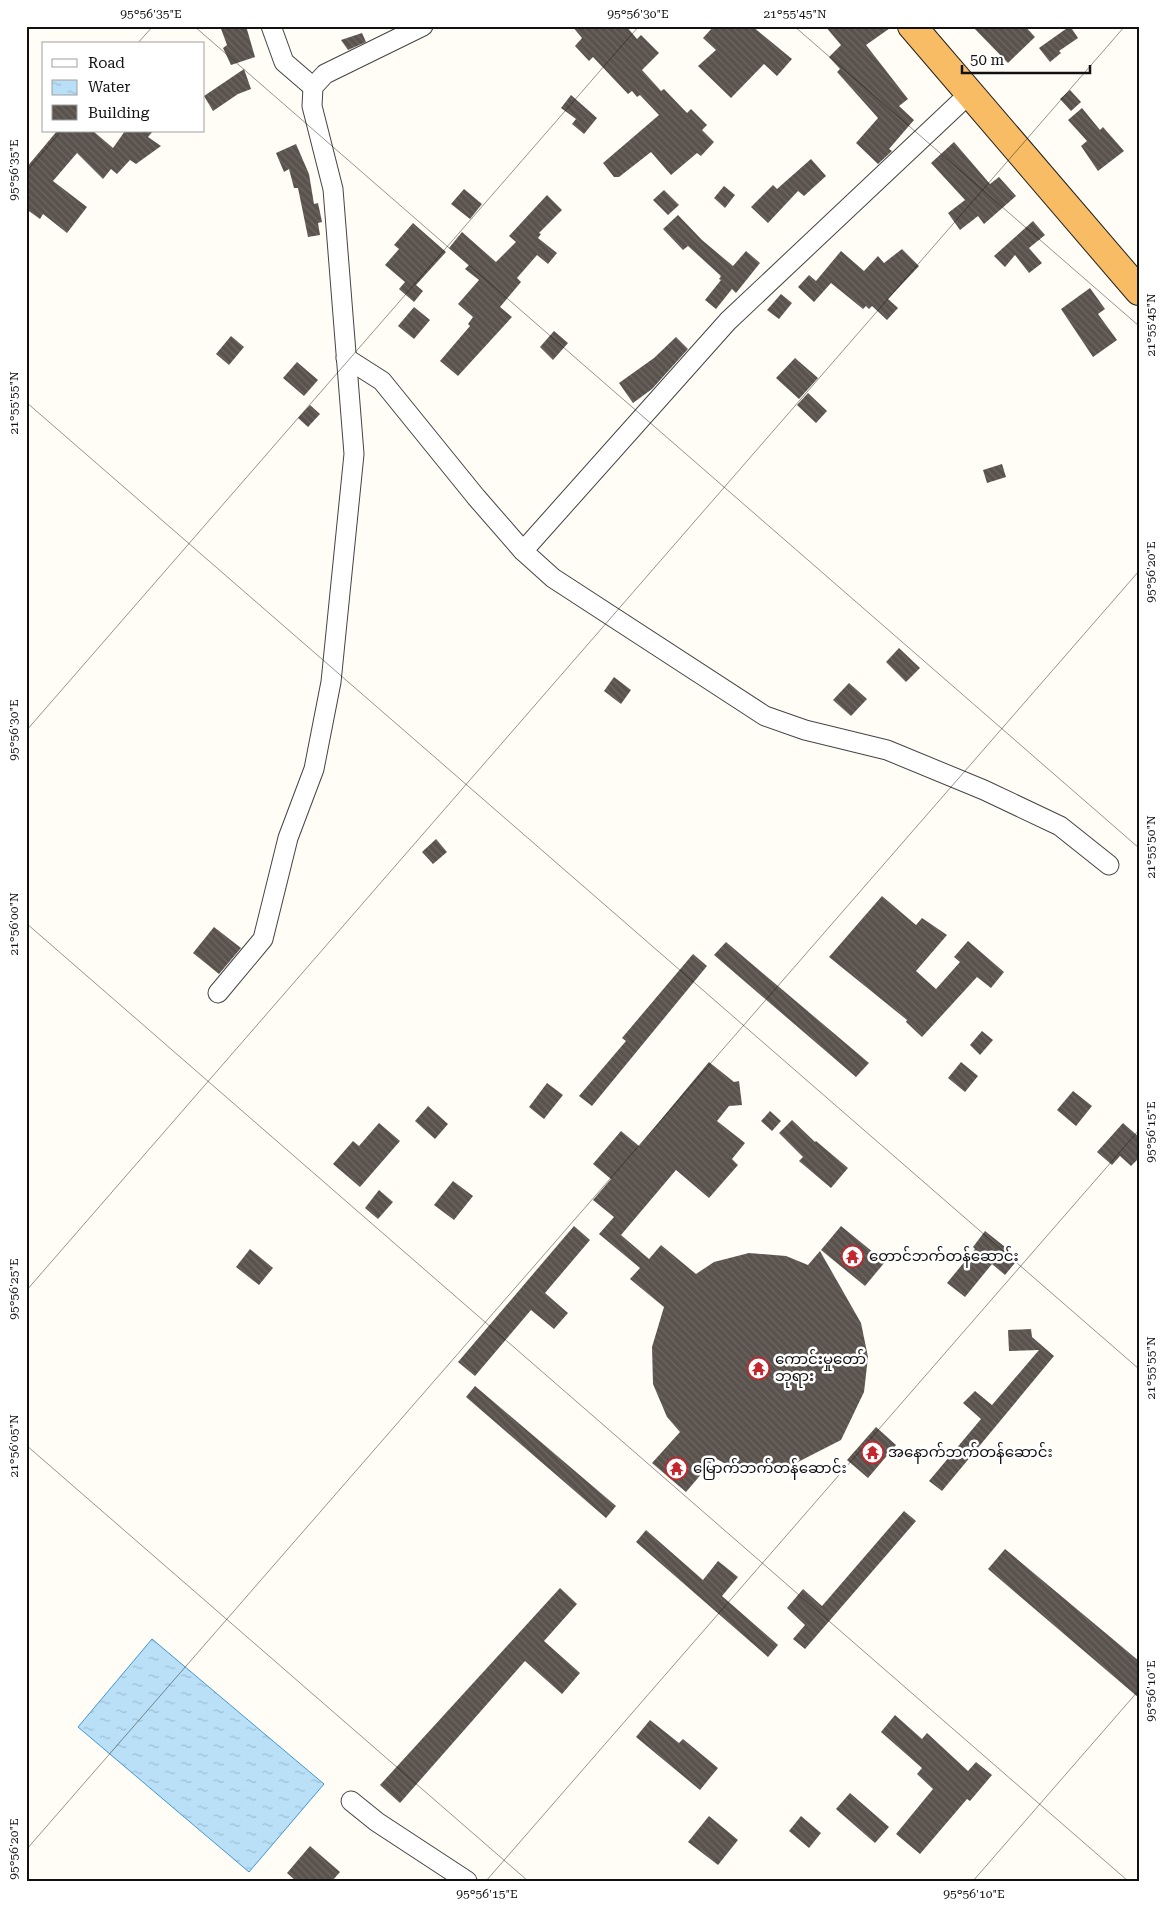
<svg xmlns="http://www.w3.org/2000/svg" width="1165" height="1907" font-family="'Roboto Serif','Noto Sans Myanmar',serif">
<defs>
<pattern id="water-ripples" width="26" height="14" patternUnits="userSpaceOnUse" patternTransform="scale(1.25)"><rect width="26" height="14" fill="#b9e0f7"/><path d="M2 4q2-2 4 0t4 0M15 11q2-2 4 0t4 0" fill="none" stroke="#9ebfd3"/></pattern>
<pattern id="building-back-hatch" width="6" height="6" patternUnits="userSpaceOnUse" patternTransform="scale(1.25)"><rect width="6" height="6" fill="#5a524d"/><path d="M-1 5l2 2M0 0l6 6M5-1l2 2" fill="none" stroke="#6d6662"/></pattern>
</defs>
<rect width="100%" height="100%" fill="#fffdf5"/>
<path fill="url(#water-ripples)" stroke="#3f96cf" d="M 152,1639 L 324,1784 L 249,1872 L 78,1727 Z"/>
<g fill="url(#building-back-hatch)">
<path d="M 220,26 L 246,26 L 255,57 L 231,65 L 223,48 L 227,45 Z"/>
<path d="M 572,26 L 626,26 L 637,39 L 641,35 L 659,53 L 642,70 L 661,91 L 664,89 L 687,113 L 691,109 L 707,125 L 702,130 L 714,142 L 701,156 L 697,153 L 671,175 L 651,152 L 619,177 L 614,177 L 603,163 L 659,115 L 640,95 L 637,97 L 632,91 L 628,94 L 593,57 L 589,61 L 575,46 L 582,38 Z"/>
<path d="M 714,26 L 752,26 L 792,59 L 777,76 L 764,64 L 731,98 L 698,66 L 716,50 L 703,38 Z"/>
<path d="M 825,26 L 893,26 L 866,45 L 908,99 L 899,106 L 914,120 L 889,149 L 892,151 L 878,164 L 856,143 L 878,118 L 837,72 L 840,69 L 829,57 L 841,45 Z"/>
<path d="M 972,26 L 1025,26 L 1035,37 L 1008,63 Z"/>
<path d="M 1070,26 L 1078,38 L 1059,51 L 1061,53 L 1050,62 L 1039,48 Z"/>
<path d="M 362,33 L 366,42 L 348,50 L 341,40 Z"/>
<path d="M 244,69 L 251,89 L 238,94 L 213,111 L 204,96 Z"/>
<path d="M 1070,90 L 1081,102 L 1071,111 L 1060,99 Z"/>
<path d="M 571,95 L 597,118 L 584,134 L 572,124 L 576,119 L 561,108 Z"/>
<path d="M 1082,108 L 1100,130 L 1103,127 L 1124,151 L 1098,171 L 1081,146 L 1087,141 L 1068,120 Z"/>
<path d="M 57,131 L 93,131 L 113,148 L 125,131 L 153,131 L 148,137 L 161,146 L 136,164 L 130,160 L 117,174 L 111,169 L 103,179 L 77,153 L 53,181 L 87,207 L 67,233 L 43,214 L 40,219 L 26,209 L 26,168 Z"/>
<path d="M 954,142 L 990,184 L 999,177 L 1016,196 L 984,224 L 978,216 L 960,230 L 948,213 L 965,200 L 931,163 Z"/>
<path d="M 296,144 L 309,174 L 314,204 L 318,203 L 322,222 L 318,223 L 320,235 L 308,237 L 298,188 L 294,188 L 289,169 L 284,172 L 276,153 Z"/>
<path d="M 811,159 L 826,176 L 804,196 L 798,191 L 768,223 L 751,207 L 773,185 L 777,189 Z"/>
<path d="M 724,186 L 735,195 L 725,208 L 714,198 Z"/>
<path d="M 464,189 L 482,204 L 470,219 L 451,204 Z"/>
<path d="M 664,190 L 679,205 L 668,215 L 653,200 Z"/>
<path d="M 547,195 L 562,210 L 539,233 L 541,234 L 538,238 L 557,253 L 548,264 L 537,255 L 517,278 L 521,282 L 500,307 L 512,317 L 458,376 L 440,361 L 470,326 L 468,324 L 473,317 L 458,304 L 479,280 L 465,269 L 469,265 L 449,248 L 462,232 L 496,262 L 516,242 L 509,236 Z"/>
<path d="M 678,215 L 702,240 L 733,266 L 746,251 L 760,263 L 736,293 L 732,289 L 716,309 L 705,300 L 721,280 L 719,279 L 721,276 L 688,246 L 683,250 L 663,229 Z"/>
<path d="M 1033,221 L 1045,235 L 1029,248 L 1042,263 L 1029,273 L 1015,255 L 1005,267 L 994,256 Z"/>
<path d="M 413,223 L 446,252 L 416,285 L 423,291 L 414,302 L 399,289 L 405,282 L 385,265 L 399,249 L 394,245 Z"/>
<path d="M 902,249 L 919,266 L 888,299 L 898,308 L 887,320 L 872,306 L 869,309 L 866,306 L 863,309 L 831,283 L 814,302 L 798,287 L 809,275 L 816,281 L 841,251 L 864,271 L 878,256 L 884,263 Z"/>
<path d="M 1090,288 L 1105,309 L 1098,314 L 1117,340 L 1093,357 L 1061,309 Z"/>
<path d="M 781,294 L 792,303 L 779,319 L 767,310 Z"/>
<path d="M 414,307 L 430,320 L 414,339 L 398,326 Z"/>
<path d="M 554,331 L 568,343 L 553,360 L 540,347 Z"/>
<path d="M 231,336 L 244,347 L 229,365 L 216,354 Z"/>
<path d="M 676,337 L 688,349 L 652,389 L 633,403 L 619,383 L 654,358 Z"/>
<path d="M 795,358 L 818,378 L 799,399 L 776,378 Z"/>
<path d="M 297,362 L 318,380 L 304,396 L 283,378 Z"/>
<path d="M 808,393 L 827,411 L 816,423 L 797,405 Z"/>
<path d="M 310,405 L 320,414 L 308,427 L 298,418 Z"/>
<path d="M 1002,464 L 1006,477 L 987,483 L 983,470 Z"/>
<path d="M 899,648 L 920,668 L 906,682 L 886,662 Z"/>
<path d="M 614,677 L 631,690 L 621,704 L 604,691 Z"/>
<path d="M 849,683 L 867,699 L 851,716 L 833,700 Z"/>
<path d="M 436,839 L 447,852 L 433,864 L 422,852 Z"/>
<path d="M 882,896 L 916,925 L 922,918 L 947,935 L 916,971 L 936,989 L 960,962 L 954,957 L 968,941 L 1004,972 L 991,988 L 977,977 L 922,1037 L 906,1022 L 907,1020 L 829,957 Z"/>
<path d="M 214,927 L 241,948 L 219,974 L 193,953 Z"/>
<path d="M 726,942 L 869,1063 L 856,1077 L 714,955 Z"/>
<path d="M 693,954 L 707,966 L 592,1106 L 579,1096 L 626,1041 L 622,1038 Z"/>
<path d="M 982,1031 L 993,1040 L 980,1055 L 970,1045 Z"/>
<path d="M 709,1062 L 734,1082 L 739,1081 L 742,1105 L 729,1106 L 717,1121 L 745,1143 L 732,1159 L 738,1165 L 709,1198 L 676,1170 L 621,1235 L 649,1259 L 661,1245 L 696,1274 L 714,1262 L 749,1253 L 786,1256 L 808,1265 L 820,1251 L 861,1323 L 868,1357 L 864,1392 L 841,1440 L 794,1464 L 760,1470 L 724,1463 L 715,1458 L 686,1492 L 652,1463 L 680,1432 L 667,1417 L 653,1384 L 652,1347 L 664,1307 L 630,1279 L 640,1268 L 599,1234 L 614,1217 L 593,1200 L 611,1179 L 593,1164 L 621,1131 L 639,1146 Z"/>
<path d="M 961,1062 L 978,1076 L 965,1092 L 948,1078 Z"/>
<path d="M 547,1083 L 563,1095 L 544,1119 L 529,1107 Z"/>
<path d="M 1073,1091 L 1092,1106 L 1076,1126 L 1057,1110 Z"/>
<path d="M 428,1106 L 448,1124 L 435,1139 L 415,1121 Z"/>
<path d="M 770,1111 L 781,1121 L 772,1131 L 761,1121 Z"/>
<path d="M 792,1120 L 815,1142 L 816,1141 L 848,1168 L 831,1188 L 799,1161 L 803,1157 L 779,1133 Z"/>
<path d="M 379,1123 L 400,1141 L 360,1187 L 333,1164 L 353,1141 L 359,1146 Z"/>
<path d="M 1123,1123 L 1139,1137 L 1139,1158 L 1131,1166 L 1120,1156 L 1112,1165 L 1097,1152 Z"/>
<path d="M 453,1181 L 473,1196 L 454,1220 L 434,1205 Z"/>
<path d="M 379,1190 L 393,1202 L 378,1219 L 365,1208 Z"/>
<path d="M 574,1226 L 590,1240 L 545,1293 L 568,1313 L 554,1329 L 531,1310 L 475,1376 L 458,1362 Z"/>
<path d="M 841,1226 L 885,1262 L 865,1286 L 821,1250 Z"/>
<path d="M 985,1231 L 1019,1258 L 1005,1275 L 992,1264 L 965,1297 L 947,1283 L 975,1249 L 973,1247 Z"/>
<path d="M 250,1249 L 273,1268 L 259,1285 L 236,1267 Z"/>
<path d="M 1031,1329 L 1032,1337 L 1054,1356 L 942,1491 L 929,1481 L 981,1419 L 963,1403 L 975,1391 L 992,1405 L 1039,1350 L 1009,1351 L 1008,1330 Z"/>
<path d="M 475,1386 L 616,1506 L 606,1518 L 466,1397 Z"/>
<path d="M 876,1427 L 896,1445 L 868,1478 L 847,1460 Z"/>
<path d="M 904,1511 L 916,1521 L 805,1649 L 793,1639 L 805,1625 L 787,1608 L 803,1589 L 822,1606 Z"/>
<path d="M 646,1530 L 703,1580 L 718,1561 L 738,1577 L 722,1596 L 778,1645 L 768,1657 L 636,1542 Z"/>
<path d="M 1005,1549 L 1139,1661 L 1139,1698 L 988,1569 Z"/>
<path d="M 560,1588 L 577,1604 L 544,1641 L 580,1673 L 562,1694 L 525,1661 L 400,1803 L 380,1785 Z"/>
<path d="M 895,1715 L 922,1739 L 927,1733 L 968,1771 L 976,1762 L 992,1775 L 970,1801 L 967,1799 L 920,1854 L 896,1834 L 933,1789 L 917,1774 L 922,1768 L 881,1732 Z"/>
<path d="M 650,1720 L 679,1743 L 683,1739 L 718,1768 L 700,1790 L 636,1737 Z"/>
<path d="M 850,1793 L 889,1827 L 875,1843 L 836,1809 Z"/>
<path d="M 709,1816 L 738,1840 L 718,1865 L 688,1842 Z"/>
<path d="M 801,1816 L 821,1833 L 809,1848 L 789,1831 Z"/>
<path d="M 310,1846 L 340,1872 L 332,1881 L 296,1881 L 287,1873 Z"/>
</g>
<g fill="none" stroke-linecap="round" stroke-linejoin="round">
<defs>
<g id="minor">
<path d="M 271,26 L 284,62 L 313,87"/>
<path d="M 346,358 L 382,381 L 476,497 L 523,551 L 553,578 L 765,716 L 805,730 L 887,750 L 984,790 L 1060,826 L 1109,865"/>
<path d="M 523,551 L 728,321 L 970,93"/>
<path d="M 218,993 L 263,939 L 288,838 L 314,769 L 331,682 L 354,454 L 333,189 L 312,106 L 313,87 L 325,74 L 423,26"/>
<path d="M 351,1801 L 377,1822 L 467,1881"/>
</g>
<path id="trunk" d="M 912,26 L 1139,291"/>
</defs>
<use href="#minor" stroke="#444" stroke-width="21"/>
<use href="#trunk" stroke="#222" stroke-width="30"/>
<use href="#minor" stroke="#fff" stroke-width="19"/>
<use href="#trunk" stroke="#f7bc64" stroke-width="28"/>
</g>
<path fill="none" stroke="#111" stroke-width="1" stroke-opacity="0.45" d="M 194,26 L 1139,848M 794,26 L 1139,326M 137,44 L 153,26M 26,172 L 61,131M 26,402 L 1139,1369M 26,731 L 639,26M 26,923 L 1128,1881M 26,1291 L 1125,26M 26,1445 L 528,1881M 26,1850 L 1139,571M 486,1881 L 1139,1130M 973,1881 L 1139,1690"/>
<defs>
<symbol id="temple-ring" viewBox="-11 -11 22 22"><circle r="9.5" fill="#fff" stroke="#c4262e" stroke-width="1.5"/><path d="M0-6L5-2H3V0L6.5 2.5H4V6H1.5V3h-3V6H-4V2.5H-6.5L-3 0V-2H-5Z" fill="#c4262e"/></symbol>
</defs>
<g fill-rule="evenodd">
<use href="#temple-ring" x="840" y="1244" width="25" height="25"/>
<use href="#temple-ring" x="746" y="1356" width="25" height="25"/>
<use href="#temple-ring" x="860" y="1440" width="25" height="25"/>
<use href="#temple-ring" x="664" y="1456" width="25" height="25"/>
</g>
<g text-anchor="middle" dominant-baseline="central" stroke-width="5" stroke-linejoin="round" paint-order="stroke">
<g font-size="15" fill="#111" stroke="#fff" text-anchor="start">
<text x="869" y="1256">တောင်ဘက်တန်ဆောင်း</text>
<text x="775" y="1359">ကောင်းမှုတော်<tspan x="775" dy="17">ဘုရား</tspan></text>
<text x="888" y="1452">အနောက်ဘက်တန်ဆောင်း</text>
<text x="693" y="1468">မြောက်ဘက်တန်ဆောင်း</text>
</g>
</g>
<rect width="1165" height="1907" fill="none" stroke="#ffffff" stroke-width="55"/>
<rect x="42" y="42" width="162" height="90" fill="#ffffff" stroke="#a0a0a0"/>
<rect x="52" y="59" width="25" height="8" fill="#ffffff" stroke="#a0a0a0"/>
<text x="88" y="68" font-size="15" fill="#111111">Road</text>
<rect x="52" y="80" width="25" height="15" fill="url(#water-ripples)" stroke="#a0a0a0"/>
<text x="88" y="92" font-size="15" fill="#111111">Water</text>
<rect x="52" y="105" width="25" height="15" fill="url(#building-back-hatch)" stroke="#a0a0a0"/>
<text x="88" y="118" font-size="15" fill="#111111">Building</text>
<path d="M962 65v8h128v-8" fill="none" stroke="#111111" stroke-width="2.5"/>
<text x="970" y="65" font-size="15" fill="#111111" stroke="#ffffff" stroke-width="4" paint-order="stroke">50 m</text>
<rect x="28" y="28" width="1110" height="1852" fill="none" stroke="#111" stroke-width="2"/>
<g font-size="12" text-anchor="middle" fill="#111">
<text x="151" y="18">95°56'35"E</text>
<text x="638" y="18">95°56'30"E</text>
<text x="795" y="18">21°55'45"N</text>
<text transform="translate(14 170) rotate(-90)" y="4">95°56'35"E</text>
<text transform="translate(1151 325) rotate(-90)" y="4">21°55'45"N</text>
<text transform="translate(14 403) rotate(-90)" y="4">21°55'55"N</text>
<text transform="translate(1151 572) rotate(-90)" y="4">95°56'20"E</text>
<text transform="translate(14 730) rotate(-90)" y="4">95°56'30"E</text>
<text transform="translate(1151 847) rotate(-90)" y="4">21°55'50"N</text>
<text transform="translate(14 924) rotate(-90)" y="4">21°56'00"N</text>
<text transform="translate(1151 1132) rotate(-90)" y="4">95°56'15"E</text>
<text transform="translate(14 1289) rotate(-90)" y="4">95°56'25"E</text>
<text transform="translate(1151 1368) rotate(-90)" y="4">21°55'55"N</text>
<text transform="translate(14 1446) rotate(-90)" y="4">21°56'05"N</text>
<text transform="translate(1151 1691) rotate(-90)" y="4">95°56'10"E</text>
<text transform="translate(14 1849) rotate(-90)" y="4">95°56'20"E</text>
<text x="487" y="1898">95°56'15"E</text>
<text x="974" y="1898">95°56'10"E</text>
</g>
</svg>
